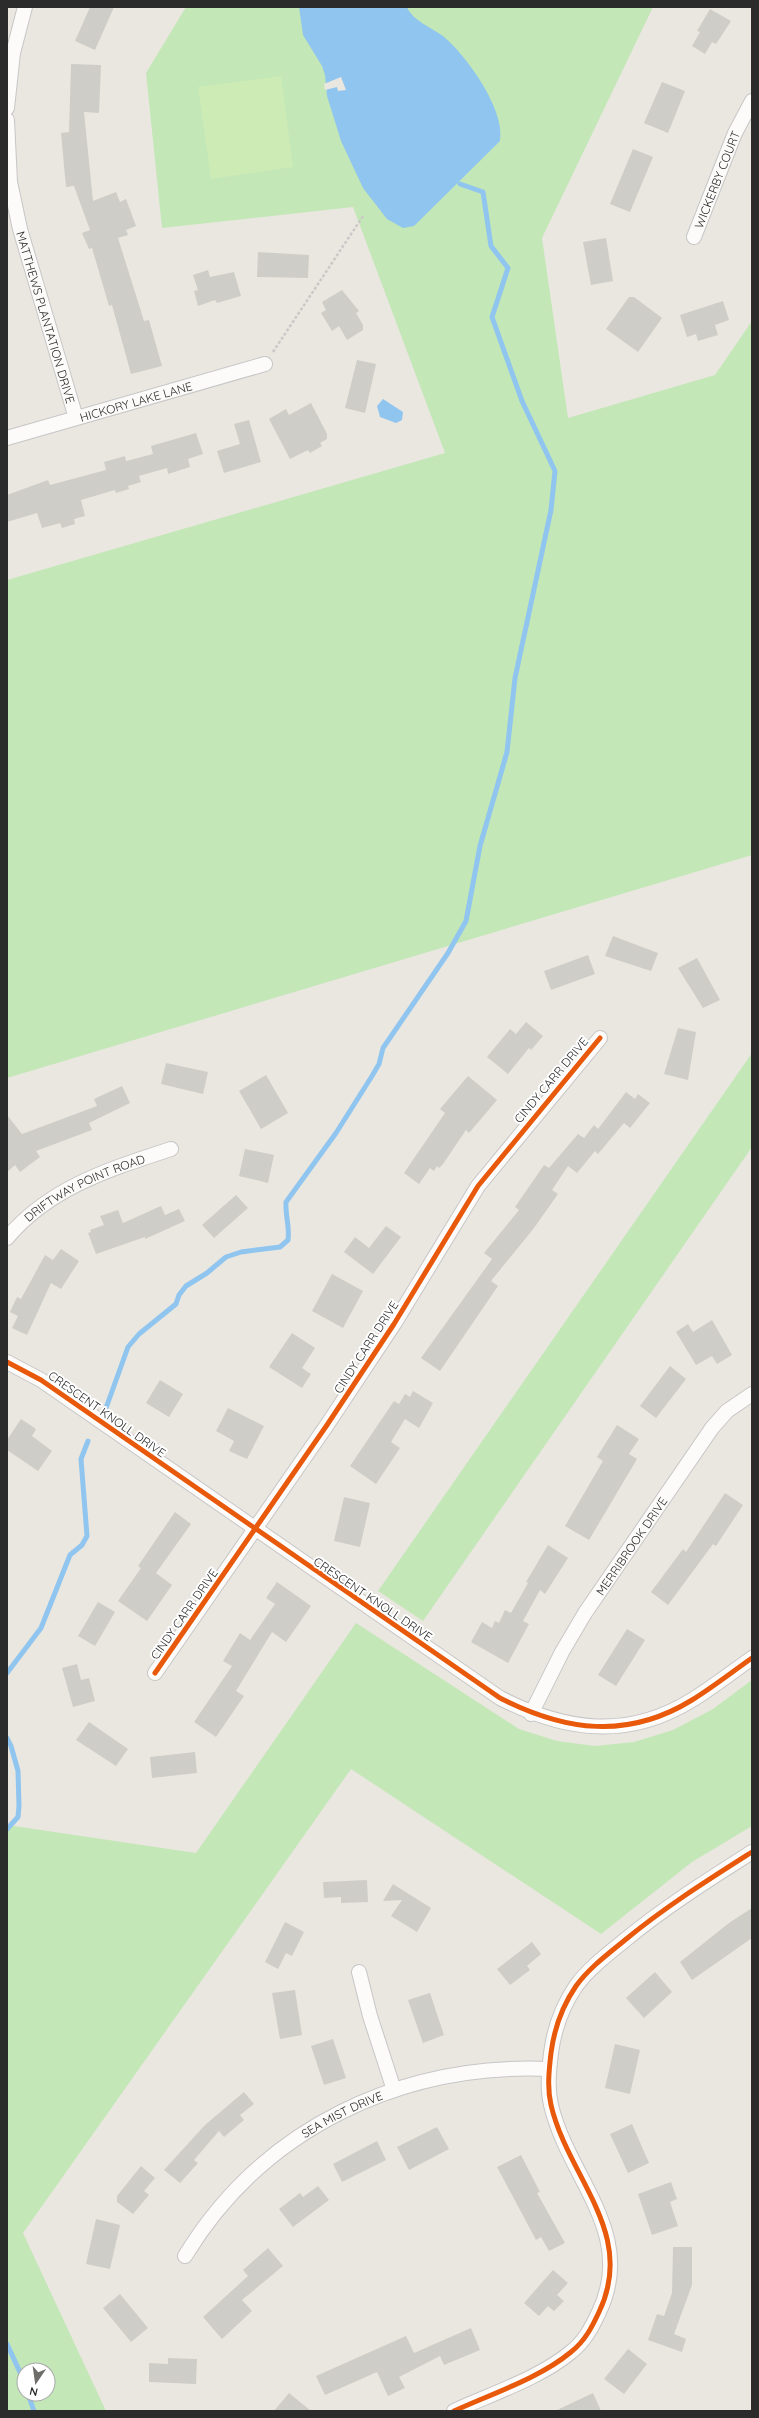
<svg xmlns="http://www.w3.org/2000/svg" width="759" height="2418" font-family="Quicksand,sans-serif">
<rect width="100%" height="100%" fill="#eae7e0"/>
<g fill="#c3e7b7" fill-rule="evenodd">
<path d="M 186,7 L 653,7 L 542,238 L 568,418 L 715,375 L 752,321 L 752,855 L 7,1078 L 7,580 L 445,453 L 353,207 L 162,228 L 146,73 Z"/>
<path d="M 752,1053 L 752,1147 L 423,1621 L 378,1591 Z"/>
<path d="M 356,1623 L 519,1729 L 557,1741 L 595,1746 L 634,1742 L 673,1730 L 713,1709 L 752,1680 L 752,1826 L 692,1862 L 601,1934 L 351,1769 L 23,2233 L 106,2411 L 7,2411 L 7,1825 L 196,1853 ZM 24,2370 L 48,2370 L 48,2394 L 24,2394 Z"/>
</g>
<path fill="#cdebb5" d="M 281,76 L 293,167 L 211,179 L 198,87 Z"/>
<g fill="#90c5ef">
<path d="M 299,7 L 407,7 C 412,20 432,28 443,36 C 466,55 506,110 500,141 L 414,226 L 403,228 L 387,219 L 363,188 L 341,141 L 327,96 L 325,75 L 322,66 L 303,35 Z"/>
<path d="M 383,399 L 403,412 L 402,420 L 396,423 L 380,417 L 377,406 Z"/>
</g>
<path fill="#eae7e0" d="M 341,77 L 346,90 L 338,91 L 337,87 L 325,90 L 324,84 Z"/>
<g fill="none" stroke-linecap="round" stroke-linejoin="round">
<g stroke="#90c5ef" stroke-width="5">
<path d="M 106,1408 L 128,1347 L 139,1334 L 176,1304 L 179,1295 L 186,1286 L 207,1273 L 226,1257 L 241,1252 L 280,1247 L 288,1240 C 290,1227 285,1215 286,1202 L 336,1133 L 372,1076 L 379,1064 L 383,1048 L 448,953 L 466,921 L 480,846 L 507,752 L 515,678 L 551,510 L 555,471 L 522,401 L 492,317 L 508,268 L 491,246 L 483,192 L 460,184"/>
<path d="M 7,1673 L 41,1628 L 70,1555 L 82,1545 L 87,1536 L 81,1459 L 88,1441"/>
<path d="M 7,1738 L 11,1746 L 18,1771 L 19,1806 L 18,1817 L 7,1829"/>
<path d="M 7,2344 L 24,2381"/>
<path d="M 28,2394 L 34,2411"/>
</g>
</g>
<g fill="#cfcdc7">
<path d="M 90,7 L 114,7 L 95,50 L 75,41 Z"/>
<path d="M 710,9 L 731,21 L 716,44 L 712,42 L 705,54 L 692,46 L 700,32 L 697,31 Z"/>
<path d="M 71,64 L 101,65 L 99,113 L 84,112 L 93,201 L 116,192 L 120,202 L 126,199 L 136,226 L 126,230 L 128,235 L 118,238 L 144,321 L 149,320 L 162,366 L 131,374 L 112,305 L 109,306 L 92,248 L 89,249 L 82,233 L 90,230 L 74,186 L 66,187 L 61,133 L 69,132 Z"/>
<path d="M 662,82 L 685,91 L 668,133 L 644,123 Z"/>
<path d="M 633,149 L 653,157 L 630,212 L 610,204 Z"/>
<path d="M 606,238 L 613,281 L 591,285 L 583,242 Z"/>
<path d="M 258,252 L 309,255 L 308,278 L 257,277 Z"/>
<path d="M 208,270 L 210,277 L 234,272 L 241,296 L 217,303 L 215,300 L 198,306 L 194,291 L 198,290 L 193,275 Z"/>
<path d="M 342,290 L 359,311 L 356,313 L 363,325 L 363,330 L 347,340 L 339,326 L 332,331 L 321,313 L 326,310 L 322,302 Z"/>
<path d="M 629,297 L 634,297 L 662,318 L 638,352 L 606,329 Z"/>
<path d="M 723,301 L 729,320 L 715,325 L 718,335 L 698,341 L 696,334 L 687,337 L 680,315 Z"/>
<path d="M 357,360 L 376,364 L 365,413 L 345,408 Z"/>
<path d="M 311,403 L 327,434 L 327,439 L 320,443 L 322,446 L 310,453 L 308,450 L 290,459 L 269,419 L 286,409 L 289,415 Z"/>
<path d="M 249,420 L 261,462 L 224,473 L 217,451 L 240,444 L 234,424 Z"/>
<path d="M 196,433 L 203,454 L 188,459 L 190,467 L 168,474 L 167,468 L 139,476 L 141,482 L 128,486 L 129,489 L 116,493 L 115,490 L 81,500 L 85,516 L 74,519 L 75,524 L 62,528 L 60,523 L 42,528 L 37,513 L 7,522 L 7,495 L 48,480 L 50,485 L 106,470 L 104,462 L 125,456 L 126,461 L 153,454 L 151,446 Z"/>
<path d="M 613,936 L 658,953 L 651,971 L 605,956 Z"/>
<path d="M 588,955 L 595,974 L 551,990 L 544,971 Z"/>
<path d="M 697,958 L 720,1000 L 703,1008 L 678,968 Z"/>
<path d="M 526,1022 L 543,1036 L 531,1050 L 529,1048 L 508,1074 L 487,1057 L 510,1029 L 516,1034 Z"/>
<path d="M 678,1028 L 696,1032 L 688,1080 L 664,1074 Z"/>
<path d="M 166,1063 L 208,1072 L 203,1094 L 161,1084 Z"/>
<path d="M 266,1075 L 288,1113 L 261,1129 L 239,1091 Z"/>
<path d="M 468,1076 L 497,1100 L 469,1133 L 466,1130 L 443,1164 L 439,1168 L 437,1166 L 434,1171 L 430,1168 L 419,1184 L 404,1173 L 445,1113 L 440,1109 Z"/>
<path d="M 122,1086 L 130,1103 L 89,1123 L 92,1130 L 36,1151 L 40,1157 L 20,1172 L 15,1165 L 7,1172 L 7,1115 L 22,1134 L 97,1106 L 94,1099 Z"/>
<path d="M 626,1092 L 635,1099 L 638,1094 L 650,1103 L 630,1128 L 624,1123 L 598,1154 L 595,1151 L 577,1173 L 568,1166 L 552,1190 L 558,1194 L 534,1228 L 491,1281 L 498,1286 L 440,1371 L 421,1358 L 492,1259 L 484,1253 L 519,1210 L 515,1207 L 544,1165 L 549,1168 L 578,1134 L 584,1138 L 594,1125 L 598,1129 Z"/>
<path d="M 245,1149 L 274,1155 L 268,1183 L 239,1176 Z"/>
<path d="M 236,1195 L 248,1208 L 214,1238 L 202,1225 Z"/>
<path d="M 161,1206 L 165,1215 L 179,1209 L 185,1221 L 145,1239 L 145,1237 L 96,1254 L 88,1233 L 91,1232 L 90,1230 L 104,1225 L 100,1216 L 118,1210 L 123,1223 Z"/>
<path d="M 386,1226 L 401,1237 L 373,1274 L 344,1252 L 355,1237 L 369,1248 Z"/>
<path d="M 61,1249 L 79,1261 L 61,1289 L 51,1283 L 27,1335 L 12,1328 L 18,1316 L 10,1312 L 17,1297 L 21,1299 L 45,1255 L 53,1260 Z"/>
<path d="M 332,1274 L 363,1291 L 343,1328 L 312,1311 Z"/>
<path d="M 712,1320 L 732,1355 L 717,1364 L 712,1356 L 696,1365 L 676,1332 L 688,1324 L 693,1332 Z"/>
<path d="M 292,1333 L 315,1348 L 302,1368 L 311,1374 L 302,1388 L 269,1367 Z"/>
<path d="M 670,1366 L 686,1379 L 656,1418 L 640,1406 Z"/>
<path d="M 160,1380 L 183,1394 L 169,1417 L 146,1403 Z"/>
<path d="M 413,1391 L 433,1403 L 419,1428 L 405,1419 L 391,1442 L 400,1448 L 376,1484 L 350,1466 L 394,1401 L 399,1404 L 405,1394 L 410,1397 Z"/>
<path d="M 228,1408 L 264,1426 L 247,1459 L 229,1451 L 234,1441 L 216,1431 Z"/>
<path d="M 21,1419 L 36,1429 L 32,1436 L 52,1451 L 38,1471 L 7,1450 L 7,1440 Z"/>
<path d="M 617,1425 L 639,1439 L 629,1454 L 637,1459 L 589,1540 L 565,1526 L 603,1461 L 597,1457 Z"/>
<path d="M 725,1493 L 743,1505 L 716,1546 L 713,1544 L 668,1605 L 651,1592 L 683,1549 L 686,1552 Z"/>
<path d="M 344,1497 L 370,1503 L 360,1547 L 334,1541 Z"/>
<path d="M 175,1512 L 191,1524 L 156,1573 L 172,1585 L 147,1621 L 118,1601 L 141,1568 L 138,1566 Z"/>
<path d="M 548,1545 L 568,1558 L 545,1594 L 540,1590 L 523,1621 L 529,1624 L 508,1663 L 471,1642 L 482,1622 L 492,1628 L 495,1621 L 499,1623 L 505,1610 L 511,1613 L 528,1583 L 526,1582 Z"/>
<path d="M 277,1582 L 311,1606 L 286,1642 L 272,1632 L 236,1691 L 244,1696 L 216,1737 L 194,1722 L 232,1666 L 223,1661 L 240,1633 L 250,1640 L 275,1604 L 266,1598 Z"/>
<path d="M 98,1602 L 115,1612 L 95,1646 L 78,1636 Z"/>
<path d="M 627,1629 L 645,1640 L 616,1686 L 598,1675 Z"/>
<path d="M 77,1664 L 81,1680 L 89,1678 L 95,1701 L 73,1707 L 62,1668 Z"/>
<path d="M 89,1722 L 128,1749 L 116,1766 L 76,1740 Z"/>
<path d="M 195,1752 L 197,1773 L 152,1778 L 150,1757 Z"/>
<path d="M 367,1880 L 368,1902 L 341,1903 L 341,1897 L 324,1898 L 323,1882 Z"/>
<path d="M 393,1884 L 431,1908 L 417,1932 L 391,1916 L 402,1900 L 383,1901 Z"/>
<path d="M 752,1908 L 752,1938 L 692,1980 L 680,1962 L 729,1923 Z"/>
<path d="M 285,1922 L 304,1932 L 292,1956 L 286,1953 L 278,1969 L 265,1962 Z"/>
<path d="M 532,1942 L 541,1954 L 527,1966 L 530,1970 L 510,1985 L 497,1969 Z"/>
<path d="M 655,1972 L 672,1992 L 644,2018 L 626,1998 Z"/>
<path d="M 295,1990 L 302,2035 L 280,2039 L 272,1993 Z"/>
<path d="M 430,1993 L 444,2035 L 423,2043 L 408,2000 Z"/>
<path d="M 333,2039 L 346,2078 L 324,2085 L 311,2046 Z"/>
<path d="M 615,2044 L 640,2050 L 630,2094 L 605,2088 Z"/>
<path d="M 244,2092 L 254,2104 L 240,2115 L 244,2120 L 224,2137 L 219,2131 L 194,2160 L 198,2163 L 180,2183 L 164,2170 L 205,2125 Z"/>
<path d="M 632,2124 L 649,2163 L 628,2173 L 610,2134 Z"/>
<path d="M 437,2127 L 449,2149 L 409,2170 L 397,2147 Z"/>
<path d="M 377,2141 L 386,2160 L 342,2182 L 333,2164 Z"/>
<path d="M 521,2155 L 540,2192 L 537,2193 L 565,2243 L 549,2251 L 541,2237 L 536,2240 L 497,2167 Z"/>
<path d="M 141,2166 L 155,2178 L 144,2191 L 149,2195 L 133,2214 L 117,2202 L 117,2196 Z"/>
<path d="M 671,2182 L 677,2199 L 670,2202 L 678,2226 L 652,2235 L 638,2194 Z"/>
<path d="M 318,2186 L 329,2200 L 293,2227 L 279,2209 L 300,2193 L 303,2197 Z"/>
<path d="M 96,2219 L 120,2225 L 110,2269 L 86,2264 Z"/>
<path d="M 673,2247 L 692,2247 L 692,2285 L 674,2334 L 686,2339 L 682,2352 L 648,2340 L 657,2314 L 664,2316 L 672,2293 Z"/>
<path d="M 268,2248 L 283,2266 L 242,2300 L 252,2311 L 222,2339 L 203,2317 L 248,2276 L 243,2270 Z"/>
<path d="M 553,2270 L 568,2283 L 557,2295 L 564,2301 L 554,2311 L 548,2306 L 539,2316 L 524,2303 Z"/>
<path d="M 120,2294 L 148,2328 L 131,2342 L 103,2308 Z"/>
<path d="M 471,2328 L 480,2350 L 444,2365 L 440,2356 L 399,2377 L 405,2388 L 388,2396 L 377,2372 L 325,2395 L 316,2376 L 406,2336 L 414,2353 Z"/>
<path d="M 628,2349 L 647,2364 L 624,2394 L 604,2379 Z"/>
<path d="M 168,2358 L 197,2359 L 196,2384 L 149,2382 L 149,2363 L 168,2364 Z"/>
<path d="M 289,2393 L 311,2411 L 274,2411 Z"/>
<path d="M 593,2393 L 601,2411 L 555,2411 Z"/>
</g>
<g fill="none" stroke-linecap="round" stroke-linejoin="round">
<defs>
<g id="street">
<path d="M 7,108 L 13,53 L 25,7"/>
<path id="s1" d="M 7,120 L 10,182 L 20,229 L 76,418"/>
<path id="s2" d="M 694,237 L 735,133 L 752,101"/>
<path id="s3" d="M 7,438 L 265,364"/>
<path id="s4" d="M 7,1238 C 50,1187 110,1169 171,1149"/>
<path d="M 7,1362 L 41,1380 L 500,1698 C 565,1731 627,1740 692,1700 C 713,1687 732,1672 752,1658"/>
<path d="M 155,1673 L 327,1425 L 394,1324 L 478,1186 L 600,1038"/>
<path id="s5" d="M 531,1714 L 562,1652 L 585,1613 L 712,1428 L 727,1411 L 752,1394"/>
<path d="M 359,1972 L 370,2016 L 394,2090"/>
<path id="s6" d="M 185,2256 C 263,2128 401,2063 549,2069"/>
<path d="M 454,2411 C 491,2394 540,2378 571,2352 C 585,2341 592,2327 599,2312 C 637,2233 568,2178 551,2105 C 547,2088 549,2070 551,2053 C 554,2030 563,2005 576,1986 C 589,1968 608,1954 625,1940 C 665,1907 708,1880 752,1852"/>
</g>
</defs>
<use href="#street" stroke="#c7c6c6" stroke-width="16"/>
<path stroke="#cac9c8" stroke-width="2.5" stroke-dasharray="3 2" stroke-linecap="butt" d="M 273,352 L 363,216"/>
<use href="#street" stroke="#fcfbfa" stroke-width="14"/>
<defs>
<g id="cycleway">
<path d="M 7,1362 L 41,1380 L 500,1698 C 565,1731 627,1740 692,1700 C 713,1687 732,1672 752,1658"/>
<path d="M 155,1673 L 327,1425 L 394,1324 L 478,1186 L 600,1038"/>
<path d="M 454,2411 C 491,2394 540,2378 571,2352 C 585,2341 592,2327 599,2312 C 637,2233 568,2178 551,2105 C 547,2088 549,2070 551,2053 C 554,2030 563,2005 576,1986 C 589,1968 608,1954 625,1940 C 665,1907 708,1880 752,1852"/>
</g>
</defs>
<use href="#cycleway" stroke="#fff" stroke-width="8"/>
<use href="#cycleway" stroke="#e8590c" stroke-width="5"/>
</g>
<g text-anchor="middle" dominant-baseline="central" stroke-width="4" stroke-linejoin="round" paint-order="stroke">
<g font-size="12" fill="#2b2b2b" stroke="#fff">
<text stroke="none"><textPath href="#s2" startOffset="62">WICKERBY COURT</textPath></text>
<text stroke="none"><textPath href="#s1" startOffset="202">MATTHEWS PLANTATION DRIVE</textPath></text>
<text stroke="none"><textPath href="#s3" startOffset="134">HICKORY LAKE LANE</textPath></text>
<text transform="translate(551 1080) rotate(-50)">CINDY CARR DRIVE</text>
<text stroke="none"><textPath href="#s4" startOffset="94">DRIFTWAY POINT ROAD</textPath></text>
<text transform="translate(366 1347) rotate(-57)">CINDY CARR DRIVE</text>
<text transform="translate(107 1414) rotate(35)">CRESCENT KNOLL DRIVE</text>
<text stroke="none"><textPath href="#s5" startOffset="196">MERRIBROOK DRIVE</textPath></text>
<text transform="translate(373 1599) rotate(34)">CRESCENT KNOLL DRIVE</text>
<text transform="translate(184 1614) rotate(-55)">CINDY CARR DRIVE</text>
<text stroke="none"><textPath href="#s6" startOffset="215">SEA MIST DRIVE</textPath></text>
</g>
</g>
<rect width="759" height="2418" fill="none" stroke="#2b2b2b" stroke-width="16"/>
<g transform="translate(36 2382) rotate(193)"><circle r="19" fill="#ffffff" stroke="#aaaaaa"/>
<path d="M0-3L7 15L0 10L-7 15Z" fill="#6e6d6a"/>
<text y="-6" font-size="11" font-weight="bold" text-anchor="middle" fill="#2b2b2b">N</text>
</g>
</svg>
